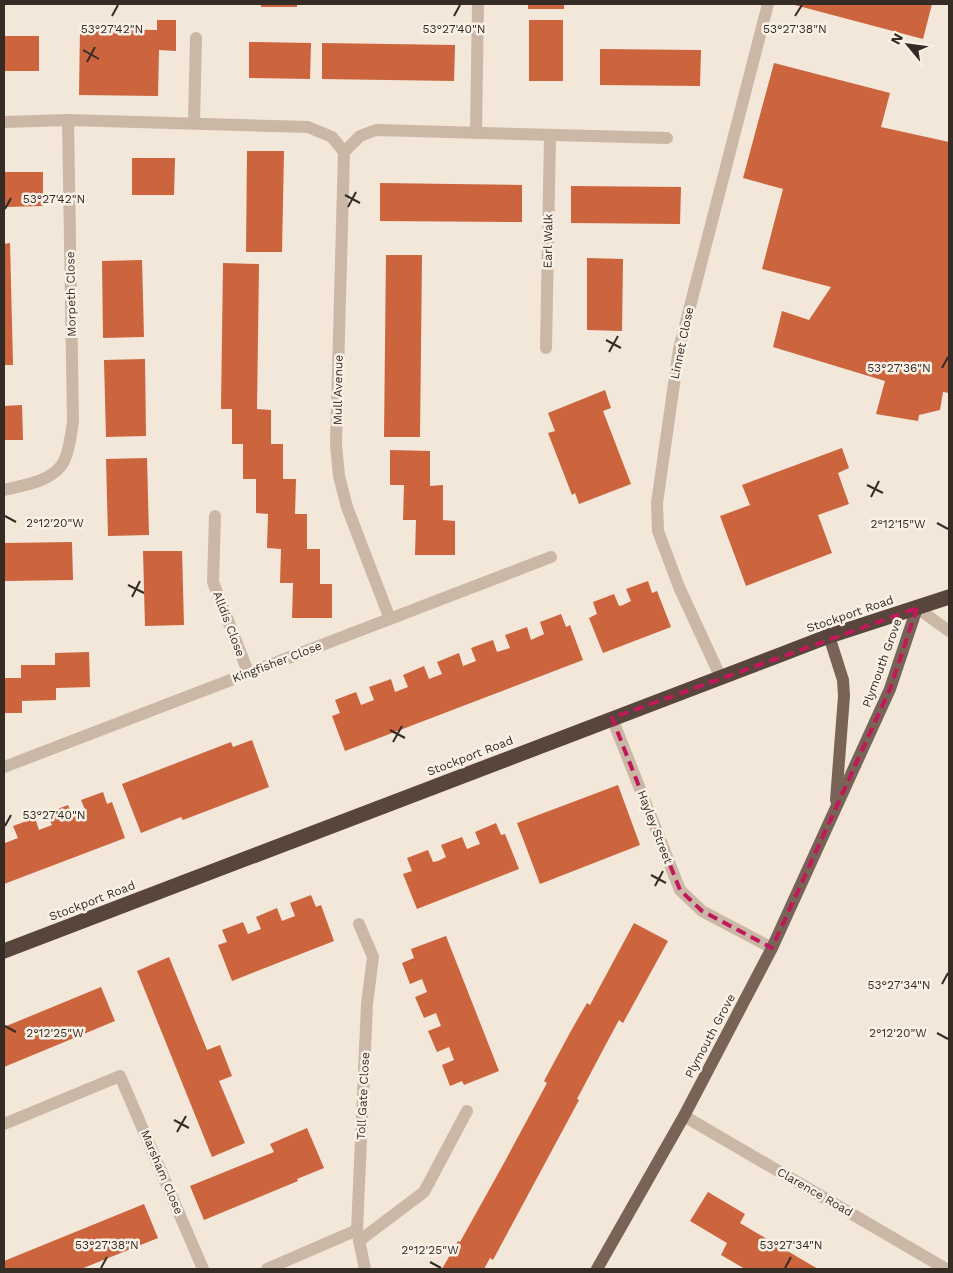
<svg xmlns="http://www.w3.org/2000/svg" width="953" height="1273" font-family="'Work Sans',sans-serif">
<rect width="100%" height="100%" fill="#f3e7d9"/>
<g fill="#cc643e">
<rect x="261" y="4" width="36" height="3"/>
<rect x="528" y="4" width="36" height="5"/>
<path d="M 791,4 L 932,4 L 923,39 Z"/>
<path d="M 157,20 L 176,20 L 176,51 L 159,50 L 158,96 L 79,95 L 80,29 L 157,30 Z"/>
<rect x="529" y="20" width="34" height="61"/>
<rect x="4" y="36" width="35" height="35"/>
<path d="M 249,42 L 311,43 L 310,79 L 249,78 Z"/>
<path d="M 322,43 L 455,45 L 454,81 L 322,79 Z"/>
<path d="M 600,49 L 701,50 L 700,86 L 600,85 Z"/>
<path d="M 774,63 L 890,93 L 881,127 L 949,142 L 949,393 L 943,392 L 940,410 L 919,415 L 918,421 L 876,414 L 885,381 L 773,347 L 782,311 L 809,320 L 831,287 L 762,269 L 783,189 L 743,178 Z"/>
<path d="M 247,151 L 284,151 L 282,252 L 246,252 Z"/>
<path d="M 132,158 L 175,158 L 174,195 L 132,195 Z"/>
<path d="M 4,172 L 43,172 L 43,206 L 4,207 Z"/>
<path d="M 380,183 L 522,185 L 522,222 L 380,221 Z"/>
<path d="M 571,186 L 681,187 L 680,224 L 571,223 Z"/>
<path d="M 10,243 L 13,365 L 4,365 L 4,244 Z"/>
<path d="M 386,255 L 422,255 L 420,437 L 384,437 Z"/>
<path d="M 587,258 L 623,259 L 622,331 L 587,330 Z"/>
<path d="M 142,260 L 144,337 L 103,338 L 102,261 Z"/>
<path d="M 223,263 L 259,264 L 257,409 L 271,410 L 271,444 L 283,444 L 283,479 L 296,479 L 295,514 L 307,514 L 307,549 L 320,549 L 320,584 L 332,584 L 332,618 L 292,618 L 293,583 L 280,583 L 281,549 L 267,548 L 268,514 L 256,513 L 256,479 L 243,479 L 243,444 L 232,444 L 232,409 L 221,409 Z"/>
<path d="M 145,359 L 146,436 L 106,437 L 104,360 Z"/>
<path d="M 605,390 L 611,408 L 603,411 L 631,484 L 579,504 L 575,493 L 572,495 L 548,433 L 555,431 L 548,413 Z"/>
<path d="M 22,405 L 23,440 L 4,440 L 4,406 Z"/>
<path d="M 842,448 L 849,468 L 838,473 L 849,504 L 818,515 L 832,553 L 746,586 L 720,516 L 750,505 L 742,485 Z"/>
<path d="M 390,450 L 430,451 L 430,486 L 443,485 L 443,520 L 455,521 L 455,555 L 415,555 L 416,520 L 403,520 L 404,485 L 390,485 Z"/>
<path d="M 147,458 L 149,535 L 108,536 L 106,459 Z"/>
<path d="M 72,542 L 73,580 L 4,581 L 4,543 Z"/>
<path d="M 143,551 L 182,551 L 184,625 L 145,626 Z"/>
<path d="M 648,581 L 652,593 L 657,591 L 671,627 L 603,653 L 589,618 L 597,614 L 593,602 L 614,594 L 619,606 L 623,605 L 631,601 L 626,589 Z"/>
<path d="M 561,614 L 566,627 L 570,625 L 583,660 L 345,751 L 332,716 L 340,713 L 335,700 L 356,692 L 361,705 L 374,700 L 369,687 L 391,679 L 395,692 L 408,687 L 403,675 L 424,666 L 429,679 L 442,674 L 437,662 L 459,653 L 463,666 L 476,661 L 471,648 L 493,640 L 497,652 L 510,648 L 505,635 L 527,627 L 531,640 L 544,634 L 540,622 Z"/>
<path d="M 89,652 L 90,687 L 56,688 L 56,700 L 22,701 L 22,713 L 4,713 L 4,678 L 21,678 L 21,665 L 55,665 L 55,653 Z"/>
<path d="M 252,740 L 269,787 L 183,820 L 181,817 L 141,833 L 122,784 L 231,742 L 233,747 Z"/>
<path d="M 618,785 L 640,845 L 540,884 L 517,823 Z"/>
<path d="M 103,792 L 107,804 L 112,802 L 125,838 L 4,884 L 4,840 L 5,843 L 18,838 L 13,826 L 35,818 L 39,830 L 52,825 L 47,813 L 68,805 L 73,817 L 78,815 L 86,812 L 81,800 Z"/>
<path d="M 496,823 L 501,835 L 505,834 L 519,869 L 417,909 L 403,874 L 412,871 L 407,858 L 428,850 L 433,862 L 438,861 L 446,857 L 441,845 L 462,837 L 467,849 L 472,847 L 480,844 L 475,832 Z"/>
<path d="M 311,895 L 316,907 L 321,905 L 334,941 L 232,981 L 218,945 L 227,942 L 222,930 L 243,922 L 248,934 L 253,932 L 261,929 L 256,917 L 277,908 L 282,921 L 287,919 L 295,916 L 290,903 Z"/>
<path d="M 634,923 L 668,941 L 623,1023 L 619,1020 L 605,1046 L 577,1099 L 579,1100 L 493,1260 L 490,1258 L 484,1269 L 442,1269 L 458,1241 L 460,1242 L 504,1163 L 547,1083 L 544,1081 L 572,1029 L 587,1003 L 590,1005 Z"/>
<path d="M 446,936 L 499,1071 L 464,1085 L 462,1081 L 450,1086 L 442,1065 L 454,1060 L 451,1052 L 449,1047 L 437,1052 L 428,1031 L 441,1026 L 436,1013 L 424,1018 L 415,997 L 427,992 L 422,979 L 410,984 L 402,963 L 414,958 L 411,949 Z"/>
<path d="M 169,957 L 207,1050 L 220,1045 L 232,1076 L 219,1081 L 245,1143 L 212,1157 L 137,971 Z"/>
<path d="M 101,987 L 115,1021 L 4,1067 L 4,1027 Z"/>
<path d="M 307,1128 L 324,1168 L 297,1179 L 298,1181 L 204,1220 L 190,1186 L 274,1152 L 270,1144 Z"/>
<path d="M 708,1192 L 745,1214 L 740,1223 L 818,1269 L 745,1269 L 721,1255 L 727,1243 L 690,1221 Z"/>
<path d="M 144,1204 L 158,1238 L 81,1269 L 4,1269 L 4,1261 Z"/>
</g>
<g fill="none" stroke-linecap="round" stroke-linejoin="round">
<g stroke="#cbb7a5" stroke-width="12">
<path d="M 4,122 L 68,120 L 308,127 L 332,137 L 344,152 L 360,136 L 376,130 L 667,138"/>
<path d="M 194,123 L 196,38"/>
<path d="M 476,133 L 478,4"/>
<path d="M 344,152 L 336,444 L 339,476 L 347,507 L 390,619"/>
<path d="M 546,348 L 550,135"/>
<path d="M 4,490 C 23,485 47,483 61,466 C 69,456 71,434 73,421 L 68,120"/>
<path d="M 215,516 L 213,582 L 248,672"/>
<path d="M 917,608 L 949,631"/>
<path d="M 721,678 L 679,587 L 658,531 L 657,503 L 679,349 L 768,4"/>
<path d="M 612,718 L 680,890 L 702,911 L 772,948"/>
<path d="M 4,767 L 551,557"/>
<path d="M 359,924 L 373,957 L 367,1004 L 357,1230 L 365,1269"/>
<path d="M 684,1116 L 946,1269"/>
<path d="M 4,1124 L 120,1076 L 203,1269"/>
<path d="M 359,1241 L 424,1192 L 467,1111"/>
<path d="M 267,1269 L 357,1230"/>
</g>
<g stroke="#796357" stroke-width="12">
<path d="M 829,636 L 843,680 L 844,696 L 836,800"/>
<path d="M 597,1269 L 684,1116 L 772,948 L 890,689 L 917,608"/>
</g>
<path stroke="#58463d" stroke-width="15" d="M 4,951 L 785,653 L 829,636 L 949,597"/>
</g>
<path fill="none" stroke="#c2185b" stroke-width="4" stroke-dasharray="10 6" stroke-linejoin="round" d="M 917,608 L 890,689 L 772,948 L 702,911 L 680,890 L 612,718 Z"/>
<path fill="none" stroke="#362c26" stroke-width="2" d="M 112,16 L 118,5M 454,16 L 460,5M 795,16 L 802,5M 83,50 L 99,59M 87,62 L 95,47M 345,195 L 360,203M 348,207 L 356,192M 5,209 L 11,198M 606,340 L 621,348M 609,352 L 618,336M 942,368 L 948,357M 867,485 L 883,493M 871,497 L 879,481M 5,516 L 16,522M 937,523 L 948,529M 128,585 L 144,593M 132,597 L 140,581M 390,730 L 405,738M 393,742 L 402,726M 5,826 L 11,815M 651,875 L 666,883M 655,886 L 663,871M 942,984 L 948,973M 5,1026 L 16,1032M 937,1033 L 948,1039M 174,1120 L 189,1128M 177,1132 L 186,1116M 430,1262 L 441,1268M 101,1268 L 107,1257M 785,1268 L 791,1257"/>
<g text-anchor="middle" dominant-baseline="central" stroke-width="5" stroke-linejoin="round" paint-order="stroke">
<g font-size="12" fill="#362c26" stroke="#faf1e6">
<text transform="translate(548 241) rotate(-89)">Earl Walk</text>
<text transform="translate(71 294) rotate(-91)">Morpeth Close</text>
<text transform="translate(682 343) rotate(-78)">Linnet Close</text>
<text transform="translate(338 390) rotate(-89)">Mull Avenue</text>
<text transform="translate(850 614) rotate(-19)">Stockport Road</text>
<text transform="translate(229 624) rotate(69)">Alldis Close</text>
<text transform="translate(277 662) rotate(-21)">Kingfisher Close</text>
<text transform="translate(882 663) rotate(-70)">Plymouth Grove</text>
<text transform="translate(470 756) rotate(-21)">Stockport Road</text>
<text transform="translate(655 827) rotate(69)">Hayley Street</text>
<text transform="translate(92 901) rotate(-21)">Stockport Road</text>
<text transform="translate(710 1036) rotate(-62)">Plymouth Grove</text>
<text transform="translate(363 1096) rotate(-87)">Toll Gate Close</text>
<text transform="translate(162 1172) rotate(67)">Marsham Close</text>
<text transform="translate(815 1192) rotate(30)">Clarence Road</text>
</g>
</g>
<g font-size="12" text-anchor="middle" fill="#362c26" stroke="#faf1e6" stroke-width="5" stroke-linejoin="round" paint-order="stroke">
<text x="112" y="33">53°27'42"N</text>
<text x="454" y="33">53°27'40"N</text>
<text x="795" y="33">53°27'38"N</text>
<text x="54" y="203">53°27'42"N</text>
<text x="899" y="372">53°27'36"N</text>
<text x="55" y="527">2°12'20"W</text>
<text x="898" y="528">2°12'15"W</text>
<text x="54" y="819">53°27'40"N</text>
<text x="899" y="989">53°27'34"N</text>
<text x="55" y="1037">2°12'25"W</text>
<text x="898" y="1037">2°12'20"W</text>
<text x="107" y="1249">53°27'38"N</text>
<text x="791" y="1249">53°27'34"N</text>
<text x="430" y="1254">2°12'25"W</text>
</g>
<rect width="953" height="1273" fill="none" stroke="#362c26" stroke-width="10"/>
<g transform="translate(908 45) rotate(299)" stroke="#faf1e6" stroke-width="4" paint-order="stroke">
<path d="M0-4L9 19L0 12L-9 19Z" fill="#362c26"/>
<text y="-8" font-size="14" font-weight="bold" text-anchor="middle" fill="#362c26">N</text>
</g>
</svg>
